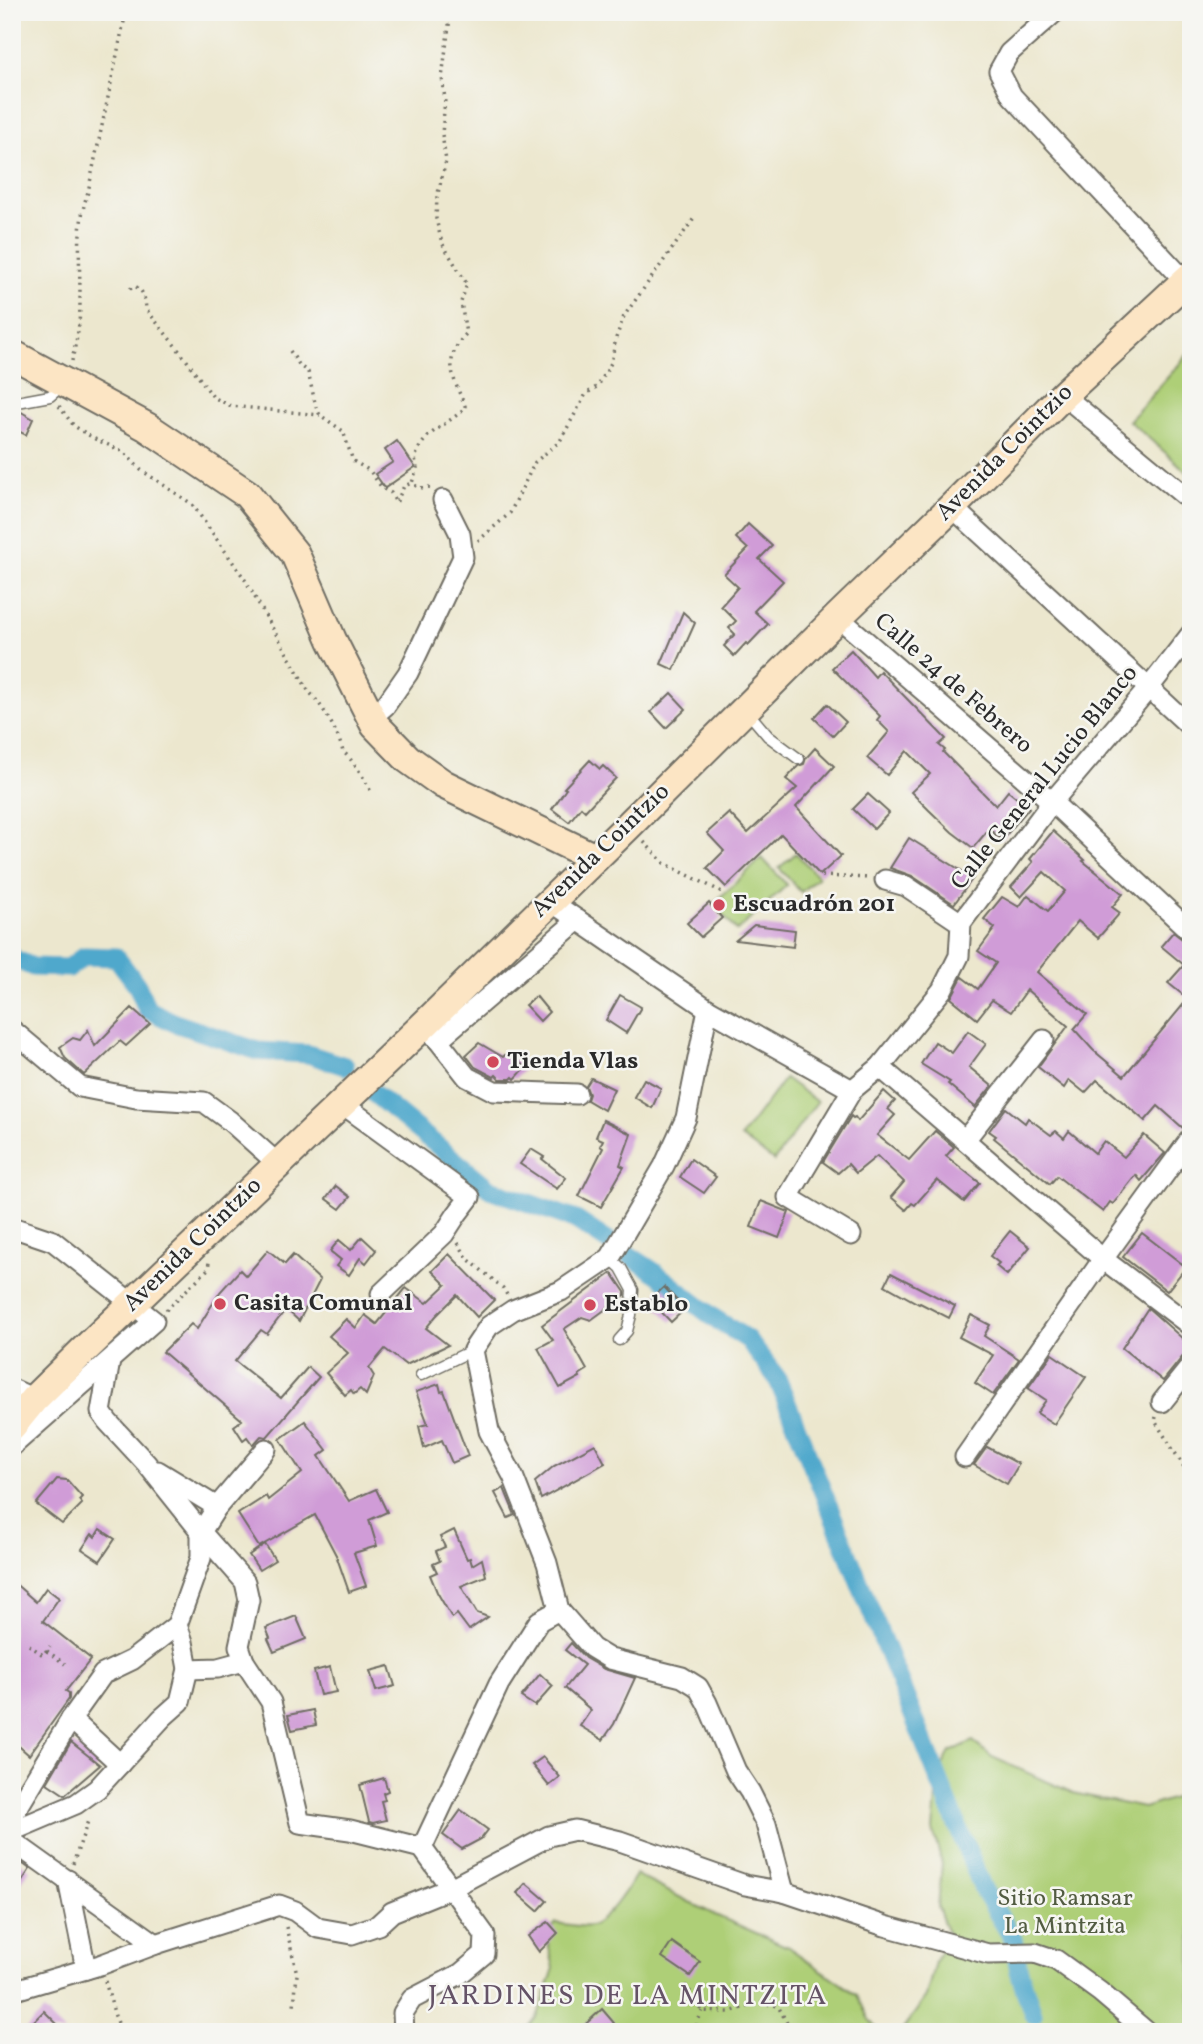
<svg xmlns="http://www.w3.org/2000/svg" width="1203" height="2044" font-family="Vollkorn,serif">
<rect width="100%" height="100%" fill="#f6f6f2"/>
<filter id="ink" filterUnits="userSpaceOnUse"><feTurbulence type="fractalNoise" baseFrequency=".0143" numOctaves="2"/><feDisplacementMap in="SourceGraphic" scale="14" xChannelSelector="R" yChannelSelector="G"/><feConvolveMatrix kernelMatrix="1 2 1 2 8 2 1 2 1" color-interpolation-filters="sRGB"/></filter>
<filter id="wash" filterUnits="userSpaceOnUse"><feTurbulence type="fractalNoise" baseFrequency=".00686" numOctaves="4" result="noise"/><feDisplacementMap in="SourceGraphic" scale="28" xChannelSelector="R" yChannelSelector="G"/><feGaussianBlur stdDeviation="1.57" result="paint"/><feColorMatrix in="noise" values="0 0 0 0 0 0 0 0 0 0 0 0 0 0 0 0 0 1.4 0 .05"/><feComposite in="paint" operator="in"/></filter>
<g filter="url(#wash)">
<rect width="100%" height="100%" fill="#ece7ce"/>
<g fill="#aecf77" stroke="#6c7d51" stroke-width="2">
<path d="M 1191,351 L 1191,475 L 1129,421 Z"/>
<path d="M 796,853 L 818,877 L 801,892 L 779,868 Z"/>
<path d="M 762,858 L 787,885 L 737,931 L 713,904 Z"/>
<path d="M 785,1078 L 817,1102 L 774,1161 L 741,1137 Z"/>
<path d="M 973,1741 L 992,1757 L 1073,1793 L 1144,1808 L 1183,1795 L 1191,1802 L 1191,2032 L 901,2032 L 926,1997 L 935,1962 L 949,1937 L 938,1907 L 942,1864 L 933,1830 L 938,1774 L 950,1752 Z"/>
<path d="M 636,1875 L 713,1914 L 788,1947 L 857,1995 L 868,2018 L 879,2032 L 525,2032 L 538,2015 L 554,1968 L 546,1935 L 556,1923 C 564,1924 583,1928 590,1926 C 607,1921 627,1889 636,1875 Z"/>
</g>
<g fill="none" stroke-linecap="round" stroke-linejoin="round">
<g stroke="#4fa8cc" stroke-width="19">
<path d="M 12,956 L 14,959 L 33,967 L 69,968 L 84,956 L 116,957 L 137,985 L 147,1009 L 175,1023 L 258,1051 L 308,1054 L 345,1066"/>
<path d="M 367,1088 L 490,1189 L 576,1220 L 656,1273 L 714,1318 L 747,1339 L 777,1378 L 983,1889 L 1013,1939 L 1019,1971 L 1033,2014"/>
</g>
</g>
<g id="blocks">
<g fill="#d09cd7">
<path d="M 18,410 L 33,419 L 26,435 L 12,428 L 12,419 Z"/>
<path d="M 397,441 L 415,467 L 385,488 L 375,474 L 393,462 L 385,450 Z"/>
<path d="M 748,524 L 772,546 L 759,559 L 783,581 L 754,611 L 768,624 L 748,645 L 746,643 L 734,656 L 724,646 L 735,634 L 729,628 L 736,621 L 721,606 L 738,587 L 724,574 L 748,549 L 736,538 Z"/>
<path d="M 683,612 L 695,623 L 674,670 L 661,664 Z"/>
<path d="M 851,650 L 875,677 L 880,671 L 946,739 L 939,745 L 945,750 L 943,752 L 996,806 L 1008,791 L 1029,808 L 1002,840 L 989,829 L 973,848 L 952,832 L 929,810 L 911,792 L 930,774 L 907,751 L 887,775 L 867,758 L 889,732 L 877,720 L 880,716 L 832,668 Z"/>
<path d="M 671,693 L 686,709 L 666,728 L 651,712 Z"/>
<path d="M 827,704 L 846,722 L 833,736 L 814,718 Z"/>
<path d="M 815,748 L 834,766 L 796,807 L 841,856 L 820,875 L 781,834 L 726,887 L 707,868 L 724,851 L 707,833 L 729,813 L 748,833 L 797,788 L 786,779 L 798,766 L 804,764 L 806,758 Z"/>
<path d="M 590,760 L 600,769 L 603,766 L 616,778 L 585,811 L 581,807 L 569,822 L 552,809 L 566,789 L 564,788 Z"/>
<path d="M 868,794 L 889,813 L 874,829 L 853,809 Z"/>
<path d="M 1053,831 L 1085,860 L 1083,861 L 1123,894 L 1112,907 L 1120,913 L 1098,938 L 1078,921 L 1037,972 L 1087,1014 L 1074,1029 L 1093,1050 L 1124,1076 L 1188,999 L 1168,983 L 1184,965 L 1161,946 L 1173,932 L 1191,946 L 1191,1119 L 1183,1128 L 1158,1106 L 1145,1121 L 1097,1080 L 1085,1093 L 1069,1080 L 1064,1088 L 1038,1067 L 1068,1026 L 1027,990 L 1011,1012 L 992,1000 L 977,1019 L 951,998 L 962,977 L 978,989 L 996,963 L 978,951 L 995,928 L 984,919 L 1002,897 L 1019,907 L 1028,895 L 1048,911 L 1065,891 L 1044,872 L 1021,897 L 1011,887 L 1033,862 L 1030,859 Z"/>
<path d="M 909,838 L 973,878 L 954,904 L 912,876 L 890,868 Z"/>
<path d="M 709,903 L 722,918 L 701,937 L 687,923 Z"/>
<path d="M 754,925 L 795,930 L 793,947 L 736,940 Z"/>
<path d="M 620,995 L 641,1007 L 626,1033 L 606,1020 Z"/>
<path d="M 536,996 L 549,1012 L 540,1021 L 525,1005 Z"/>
<path d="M 132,1008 L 150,1024 L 126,1046 L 120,1041 L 84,1075 L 65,1058 L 60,1047 L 73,1038 L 80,1040 L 88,1030 L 95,1046 Z"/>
<path d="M 968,1031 L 986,1044 L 969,1067 L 992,1086 L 975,1107 L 948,1084 L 950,1082 L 921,1064 L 935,1042 L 952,1053 Z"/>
<path d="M 479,1043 L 503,1057 L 506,1054 L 526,1067 L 515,1079 L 513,1077 L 511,1079 L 500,1079 L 496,1075 L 494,1077 L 475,1067 L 466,1055 Z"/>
<path d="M 591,1078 L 614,1089 L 604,1110 L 587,1100 L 589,1094 L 586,1086 Z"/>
<path d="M 644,1079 L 661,1088 L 652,1108 L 634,1097 Z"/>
<path d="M 884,1091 L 895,1101 L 888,1109 L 895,1115 L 877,1135 L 909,1160 L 935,1131 L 954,1147 L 946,1156 L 980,1183 L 964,1202 L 937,1180 L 915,1205 L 912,1203 L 906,1210 L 891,1197 L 904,1182 L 877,1156 L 856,1173 L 848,1164 L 838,1173 L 823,1162 L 851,1116 L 853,1118 L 855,1117 L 858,1121 Z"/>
<path d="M 1006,1108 L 1025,1123 L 1028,1118 L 1051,1135 L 1056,1131 L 1064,1138 L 1069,1131 L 1095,1153 L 1104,1141 L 1124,1157 L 1144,1135 L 1165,1153 L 1141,1181 L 1136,1175 L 1113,1204 L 1110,1202 L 1103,1212 L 1057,1176 L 1050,1184 L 994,1138 L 996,1136 L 989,1131 Z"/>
<path d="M 603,1120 L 631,1134 L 620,1165 L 624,1167 L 601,1207 L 579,1196 L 603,1148 L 600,1146 L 603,1140 L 596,1137 Z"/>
<path d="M 531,1149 L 544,1157 L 542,1159 L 566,1178 L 557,1189 L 520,1164 Z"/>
<path d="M 691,1159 L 716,1177 L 704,1193 L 680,1177 Z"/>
<path d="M 336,1186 L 350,1197 L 340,1209 L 326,1199 Z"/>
<path d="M 761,1201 L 789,1212 L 779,1238 L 751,1227 Z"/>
<path d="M 1010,1231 L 1030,1247 L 1007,1275 L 996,1266 L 999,1263 L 990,1256 Z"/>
<path d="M 1142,1233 L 1186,1267 L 1167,1291 L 1123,1257 Z"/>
<path d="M 362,1237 L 376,1250 L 366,1263 L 360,1258 L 349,1275 L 336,1266 L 341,1260 L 330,1251 L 339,1240 L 351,1250 Z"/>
<path d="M 268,1250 L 285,1264 L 293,1255 L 320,1280 L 299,1321 L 286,1309 L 267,1334 L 261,1330 L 235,1361 L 281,1398 L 308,1367 L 319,1377 L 267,1437 L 261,1436 L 253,1445 L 247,1437 L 243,1440 L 234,1426 L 242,1420 L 163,1352 L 191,1324 L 197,1329 L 220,1292 L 240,1270 L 246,1276 Z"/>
<path d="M 449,1254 L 494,1300 L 477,1317 L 457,1295 L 436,1316 L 426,1328 L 448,1345 L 406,1365 L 385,1349 L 369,1368 L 374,1376 L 366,1395 L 360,1389 L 354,1394 L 351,1390 L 345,1395 L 326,1373 L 348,1353 L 329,1336 L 346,1319 L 356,1328 L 365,1315 L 377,1324 L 406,1288 L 427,1303 L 446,1285 L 432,1271 Z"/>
<path d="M 612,1273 L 625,1292 L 625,1295 L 591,1320 L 582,1317 L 564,1329 L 587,1370 L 579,1375 L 580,1377 L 560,1388 L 538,1348 L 553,1340 L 542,1325 Z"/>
<path d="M 891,1273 L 955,1306 L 949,1318 L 920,1303 L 919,1304 L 885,1285 Z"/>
<path d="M 664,1287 L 685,1309 L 671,1322 L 650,1300 Z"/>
<path d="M 1148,1308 L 1191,1346 L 1163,1381 L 1122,1348 Z"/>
<path d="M 971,1315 L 990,1325 L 984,1336 L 1019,1359 L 993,1395 L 975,1383 L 993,1355 L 959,1337 Z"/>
<path d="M 1052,1354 L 1086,1377 L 1054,1424 L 1037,1413 L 1046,1400 L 1028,1388 Z"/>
<path d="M 439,1384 L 441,1392 L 444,1391 L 468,1456 L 452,1463 L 442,1440 L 424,1448 L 419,1426 L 428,1424 L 416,1392 Z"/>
<path d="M 305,1421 L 327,1450 L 319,1456 L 349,1501 L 376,1489 L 387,1512 L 369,1520 L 377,1546 L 354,1553 L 366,1586 L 349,1592 L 336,1555 L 315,1515 L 259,1547 L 238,1514 L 266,1496 L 268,1500 L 302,1473 L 280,1439 Z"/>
<path d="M 595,1444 L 605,1463 L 541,1499 L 535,1482 L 554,1466 Z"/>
<path d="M 987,1447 L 1019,1464 L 1007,1484 L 974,1465 Z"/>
<path d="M 57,1479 L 67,1480 L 82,1497 L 79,1500 L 82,1504 L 62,1524 L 36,1504 Z"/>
<path d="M 504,1488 L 515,1515 L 508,1518 L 495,1493 Z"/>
<path d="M 100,1529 L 115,1539 L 100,1561 L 82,1549 L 92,1534 L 95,1537 Z"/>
<path d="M 454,1530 L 467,1559 L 470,1558 L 472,1565 L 482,1559 L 486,1576 L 461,1586 L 477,1613 L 488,1617 L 469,1630 L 457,1614 L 452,1618 L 437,1592 L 430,1575 L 437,1572 L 433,1564 L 440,1561 L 436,1551 L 445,1547 L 440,1537 Z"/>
<path d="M 265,1544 L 275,1560 L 259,1570 L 249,1555 Z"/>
<path d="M 12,1581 L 36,1602 L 46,1588 L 59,1598 L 43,1621 L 91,1659 L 66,1691 L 69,1693 L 69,1699 L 29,1755 L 12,1740 Z"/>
<path d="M 296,1616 L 306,1639 L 274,1652 L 268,1639 L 270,1638 L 266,1628 Z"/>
<path d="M 571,1643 L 585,1658 L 604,1669 L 635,1678 L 614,1724 L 603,1740 L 580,1726 L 591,1710 L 565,1688 L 584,1665 L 565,1650 Z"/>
<path d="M 389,1666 L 395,1686 L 376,1691 L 370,1671 Z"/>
<path d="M 330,1667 L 336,1692 L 320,1695 L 314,1671 Z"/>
<path d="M 540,1674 L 553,1686 L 535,1706 L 521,1697 Z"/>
<path d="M 313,1710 L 316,1725 L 292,1730 L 288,1715 Z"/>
<path d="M 71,1742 L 100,1765 L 65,1795 L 47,1783 Z"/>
<path d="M 543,1757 L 560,1777 L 549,1786 L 532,1765 Z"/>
<path d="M 384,1778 L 388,1791 L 383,1793 L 385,1800 L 381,1801 L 386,1820 L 373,1823 L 369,1822 L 360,1785 Z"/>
<path d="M 461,1810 L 488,1830 L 481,1839 L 462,1849 L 443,1835 Z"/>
<path d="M 12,1856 L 30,1869 L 12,1897 Z"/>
<path d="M 526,1883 L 547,1901 L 538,1911 L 517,1893 Z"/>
<path d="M 548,1922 L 558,1933 L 539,1952 L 528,1936 Z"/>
<path d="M 672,1942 L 700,1962 L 690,1976 L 662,1957 Z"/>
<path d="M 602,2009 L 614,2023 L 605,2032 L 577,2032 Z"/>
<path d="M 44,2011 L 65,2032 L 23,2032 Z"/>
</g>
</g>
</g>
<g filter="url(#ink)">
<use href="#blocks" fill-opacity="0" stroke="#6f6d64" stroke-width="2"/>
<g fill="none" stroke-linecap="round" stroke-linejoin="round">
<defs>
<g id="service">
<path d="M 12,403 L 50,396 L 63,385"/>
<path d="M 746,710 L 768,736 L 799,759"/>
<path d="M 610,1258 L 621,1268 L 633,1290 L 631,1315 L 627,1331 L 619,1340"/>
<path d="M 421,1375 L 473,1350"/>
</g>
<g id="minor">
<path d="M 1055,12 L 1009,53 L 999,71 L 1012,96 L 1185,281"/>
<path d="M 1063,395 L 1191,501"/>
<path d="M 952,507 L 1191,727"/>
<path d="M 838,617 L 1052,802 L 1191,932"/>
<path d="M 371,718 L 385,706 L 408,673 L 463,557 L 460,534 L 443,500"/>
<path d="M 885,880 L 906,886 L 961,923"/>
<path d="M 550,901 L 708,1009 L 852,1090"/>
<path d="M 708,1009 L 686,1118 L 664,1166 L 610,1258 L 561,1291 L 513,1310 L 489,1326 L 473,1350 L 489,1431 L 513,1476 L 547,1563 L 559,1610 L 592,1648 L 610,1659 L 682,1677 L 698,1687 L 707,1703 L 736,1771 L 750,1792 L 766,1824 L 784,1892"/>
<path d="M 425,1024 L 438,1040 L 578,920"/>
<path d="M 12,1030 L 80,1087 L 136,1098 L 204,1102 L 230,1121 L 278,1164"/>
<path d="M 438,1040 L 467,1077 L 494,1091 L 577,1094"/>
<path d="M 880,1067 L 1103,1259 L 1191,1326"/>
<path d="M 341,1103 L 470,1197 L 457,1214 L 444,1234 L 381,1294"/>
<path d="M 965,1140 L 1044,1040"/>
<path d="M 12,1227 L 53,1241 L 154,1321 L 12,1446"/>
<path d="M 851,1235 L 788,1197 L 852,1090 L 880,1067 L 942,990 L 959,956 L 961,923 L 1052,802 L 1148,689 L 1191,634"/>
<path d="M 110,1361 L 101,1412 L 108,1422 L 146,1463 L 201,1532 L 245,1582 L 249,1600 L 239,1646 L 244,1661 L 271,1702 L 300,1823 L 350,1830 L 422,1848 L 485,1935 L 484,1954 L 460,1974 L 412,1999 L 403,2013 L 404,2032"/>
<path d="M 12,1389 L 34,1399"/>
<path d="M 1162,1402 L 1191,1366"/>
<path d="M 965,1457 L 1103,1259 L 1191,1138"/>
<path d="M 158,1471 L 217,1507"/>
<path d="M 188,1669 L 218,1668 L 244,1661"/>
<path d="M 71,1719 L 120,1764"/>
<path d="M 12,1817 L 71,1719 L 103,1674 L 132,1660 L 177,1625"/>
<path d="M 12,1831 L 76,1804 L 97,1789 L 162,1718 L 180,1702 L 188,1669 L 183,1642 L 177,1625 L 201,1558 L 201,1532 L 217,1507 L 266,1449"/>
<path d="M 12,1841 L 156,1944"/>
<path d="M 422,1848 L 499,1684 L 539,1621 L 559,1610"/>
<path d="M 68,1880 L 86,1969"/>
<path d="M 12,1991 L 100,1965 L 156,1944 L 279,1905 L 295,1911 L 318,1928 L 352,1934 L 378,1925 L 392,1912 L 451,1888 L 549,1836 L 575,1830 L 620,1841 L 745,1885 L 784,1892 L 885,1926 L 988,1954 L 1035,1953 L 1056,1960 L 1100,1992 L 1147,2032"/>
</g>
<g id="secondary">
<path d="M 12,354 L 147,427 L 247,494 L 295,554 L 332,640 L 375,725 L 408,759 L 443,784 L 595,858"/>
<path d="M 12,1426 L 34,1399 L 83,1351 L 425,1024 L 627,827 L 838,617 L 952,507 L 1063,395 L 1191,276"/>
</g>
</defs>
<use href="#service" stroke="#6f6d64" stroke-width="13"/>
<use href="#minor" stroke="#6f6d64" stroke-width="23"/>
<use href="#secondary" stroke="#6f6d64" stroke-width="32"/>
<g stroke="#6f6d64" stroke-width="3.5" stroke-dasharray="2 5" stroke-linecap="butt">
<path d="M 130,289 L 135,286 C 144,291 145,299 146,309 L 185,358 L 213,397 L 231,406 L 320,415"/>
<path d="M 290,351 L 300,366 L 308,372 L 316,407 L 320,415 L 343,431 L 353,461 L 370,471 L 382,488 L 391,493 L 396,503 L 404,486 L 412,483"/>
<path d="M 72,361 C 74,349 78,336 79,323 C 83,280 73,234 88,192 L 126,12"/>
<path d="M 59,406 L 74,426 L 95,439 L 124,452 L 141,470 L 192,504 L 244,578 L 309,692 C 322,704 339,734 343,752 C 352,758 366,781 371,792"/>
<path d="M 430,487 L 419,488 L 412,483 L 417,468 L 415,458 L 420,446 L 429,435 L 464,410 L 465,406 C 453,378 442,359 466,334 L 461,302 L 467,284 L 442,243 L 436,219 L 437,197 L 446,161 L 442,134 L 445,99 L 442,78 L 449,25 L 452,12"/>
<path d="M 478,541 L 510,513 L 535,462 L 560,441 L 586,394 L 598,386 L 611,363 L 616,338 L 624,316 L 695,217"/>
<path d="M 644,842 L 664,863 L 722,892"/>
<path d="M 822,876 L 869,878"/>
<path d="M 458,1243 L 468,1259 L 503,1288 L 507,1295"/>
<path d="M 166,1310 L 208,1269 L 209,1262"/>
<path d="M 1156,1417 L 1155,1421 L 1191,1478"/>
<path d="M 29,1645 L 43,1655 L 50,1646"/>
<path d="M 47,1651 L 65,1664"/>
<path d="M 73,1864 L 89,1818"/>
<path d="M 286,1927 L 297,1974 L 294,2006"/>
<path d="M 105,1981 L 115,2016 L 122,2032"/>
<path d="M 685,1985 L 698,2002 L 702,2011 L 729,2012 L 760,2003 L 778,2006 L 787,2023 L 787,2032"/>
<path d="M 694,2032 L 702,2011"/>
</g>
<use href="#service" stroke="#fff" stroke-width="10"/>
<use href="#minor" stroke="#fff" stroke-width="19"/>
<use href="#secondary" stroke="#fce5c4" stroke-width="28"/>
</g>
</g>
<g fill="#d1495b" stroke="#f6f6f2" stroke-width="2.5">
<circle cx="719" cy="905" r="7"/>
<circle cx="493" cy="1062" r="7"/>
<circle cx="220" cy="1304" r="7"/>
<circle cx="590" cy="1305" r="7"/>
</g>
<g text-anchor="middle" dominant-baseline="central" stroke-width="5" stroke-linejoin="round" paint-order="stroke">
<g font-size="24" fill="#2b2b2b" stroke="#f6f6f2">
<text transform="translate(1005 453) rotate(-45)">Avenida Cointzio</text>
<text transform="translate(953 684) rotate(41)">Calle 24 de Febrero</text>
<text transform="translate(1045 778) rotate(-51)">Calle General Lucio Blanco</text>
<text transform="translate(601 851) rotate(-44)">Avenida Cointzio</text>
<text transform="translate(193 1245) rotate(-44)">Avenida Cointzio</text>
</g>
<g font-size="24" font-weight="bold" fill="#2b2b2b" stroke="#f6f6f2" text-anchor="start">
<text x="733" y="905">Escuadrón 201</text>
<text x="507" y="1062">Tienda Vlas</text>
<text x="234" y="1304">Casita Comunal</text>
<text x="604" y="1305">Establo</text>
</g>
<g font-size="24" fill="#525c42" stroke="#f6f6f2">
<text x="1065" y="1899">Sitio Ramsar<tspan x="1065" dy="28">La Mintzita</tspan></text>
</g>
<g font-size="28" letter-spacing="2" fill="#655367" stroke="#f6f6f2">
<text x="628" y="1996">JARDINES DE LA MINTZITA</text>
</g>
</g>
<rect width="1203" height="2044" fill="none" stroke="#f6f6f2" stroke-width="42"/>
</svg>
